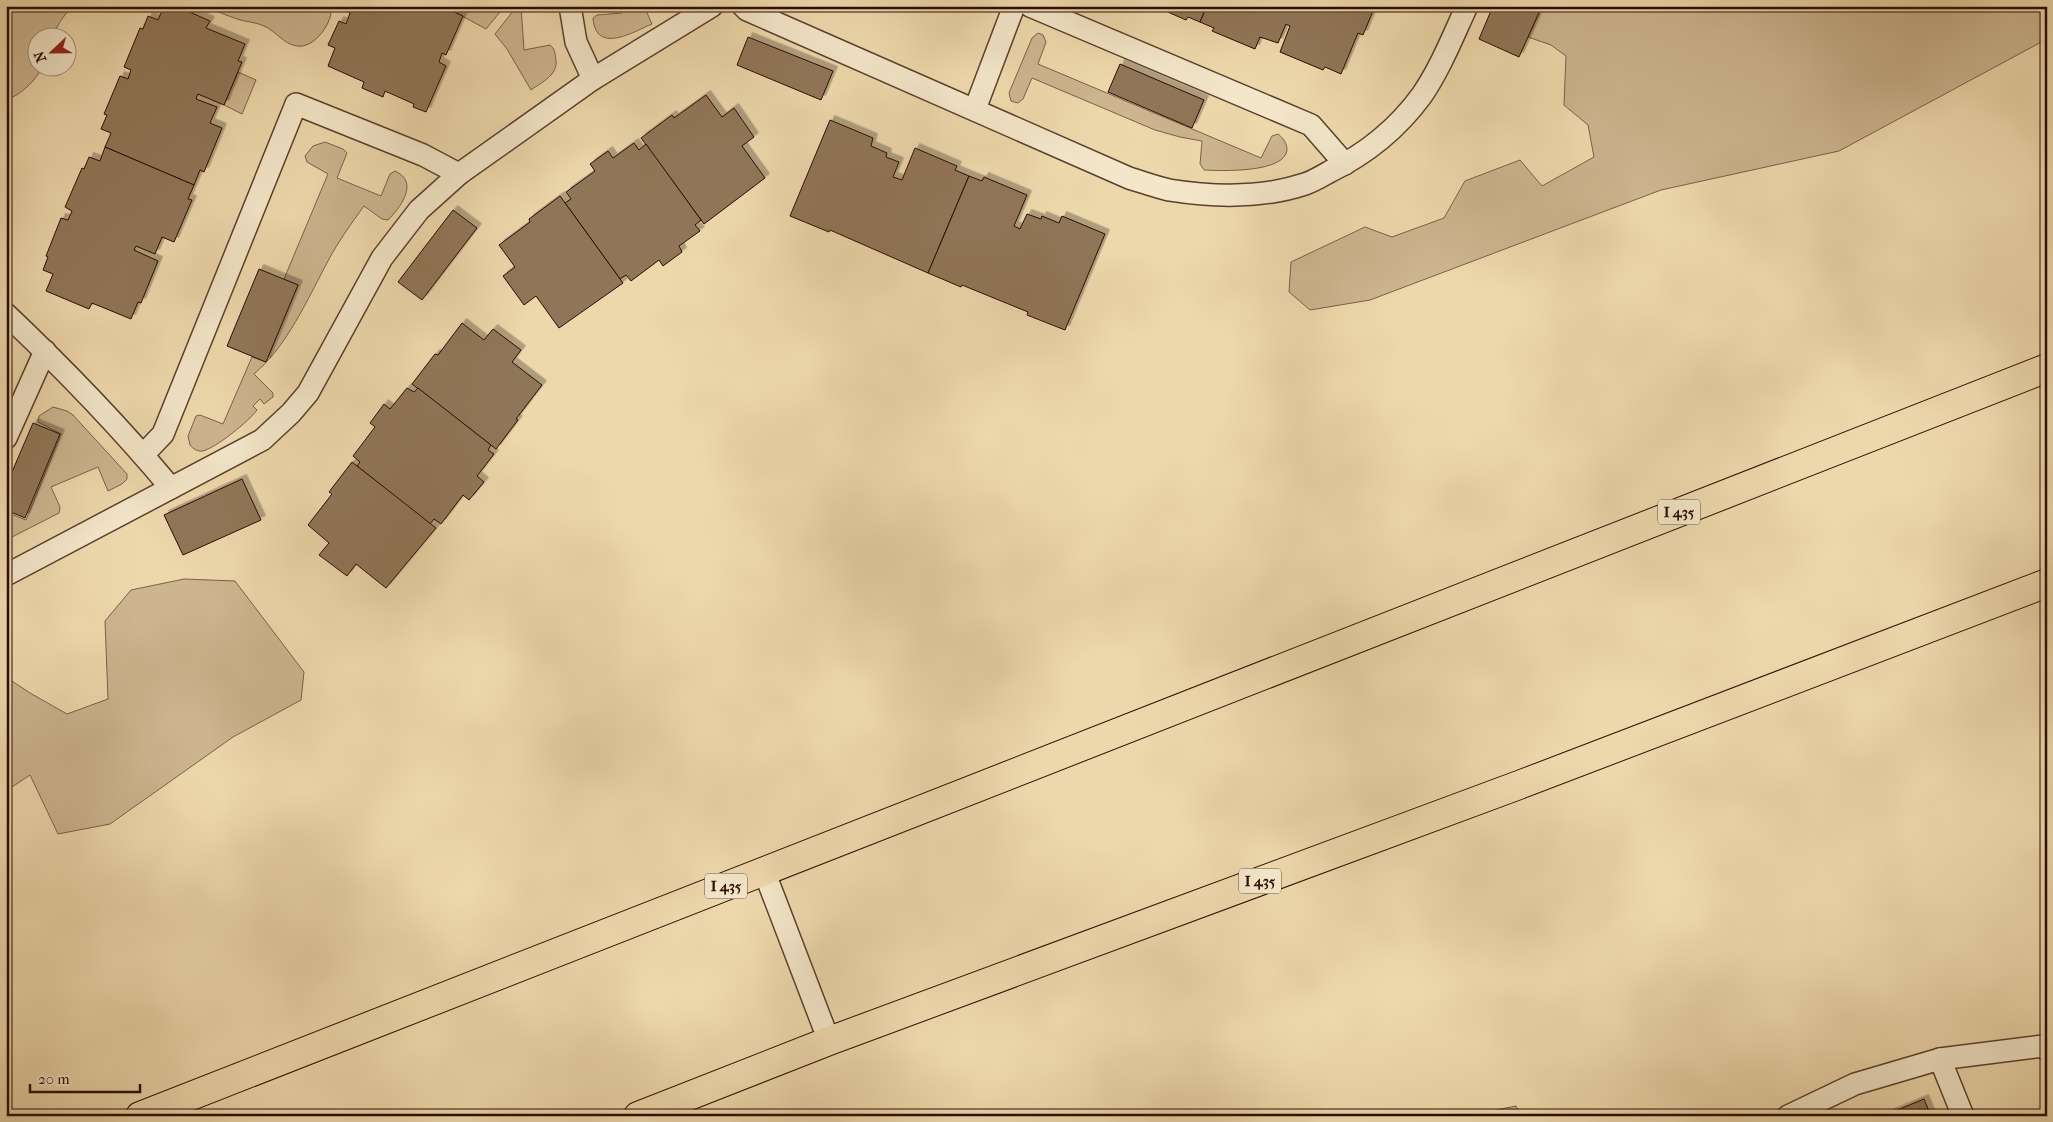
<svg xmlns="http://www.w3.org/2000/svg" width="2053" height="1122" font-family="'IM FELL French Canon',serif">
<defs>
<filter id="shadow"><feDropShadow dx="4.5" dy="-4.5" stdDeviation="0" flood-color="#0004"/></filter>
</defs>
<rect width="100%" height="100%" fill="#edd8ac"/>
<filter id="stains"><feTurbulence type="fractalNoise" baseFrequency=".004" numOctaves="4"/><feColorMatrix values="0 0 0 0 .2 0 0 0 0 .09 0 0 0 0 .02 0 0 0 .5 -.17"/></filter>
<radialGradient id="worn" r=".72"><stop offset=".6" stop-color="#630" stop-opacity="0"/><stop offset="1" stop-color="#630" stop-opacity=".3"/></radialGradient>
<g fill="#ccb58f" stroke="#7c6048">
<path d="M 6,6 L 74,6 C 65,13 56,26 53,37 L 38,38 L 38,68 L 42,68 C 34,82 22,94 6,100 Z"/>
<path d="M 205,6 L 331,6 C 334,22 314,49 297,46 C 283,44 276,31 264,26 C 256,22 246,22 237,19 C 226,15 215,11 205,6 Z"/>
<path d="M 456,6 L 464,8 L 465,6 L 505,6 L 486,29 L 453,11 Z"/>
<path d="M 517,6 L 521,6 L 524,50 L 550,45 C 555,49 555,53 556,60 C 558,75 542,82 531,90 L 507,49 L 495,34 Z"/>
<path d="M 622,6 L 644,6 L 652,24 C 633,32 596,55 593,18 L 597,15 L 622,13 Z"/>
<path d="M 1542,6 L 2047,6 L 2047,39 L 1839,151 L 1661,190 L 1370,300 L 1310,310 L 1289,292 L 1291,262 L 1365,227 L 1392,237 L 1444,218 L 1465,181 L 1520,160 L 1542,186 L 1594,157 L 1588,125 L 1564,105 L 1566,56 L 1551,45 L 1528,37 Z"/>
<path d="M 1038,33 L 1043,35 L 1046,42 L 1038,64 L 1261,158 L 1272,136 L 1278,134 C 1283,138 1287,143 1287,150 C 1285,173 1221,171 1204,170 L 1200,164 L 1202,141 L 1180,137 L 1155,130 L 1032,78 L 1023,99 L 1018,103 L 1011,101 L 1009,93 L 1032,38 Z"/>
<path d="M 238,72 L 256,80 L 242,114 L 224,105 Z"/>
<path d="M 325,142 L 343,149 L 347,153 L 337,178 L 381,196 L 390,174 L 395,171 C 420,182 400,208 388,220 L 382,219 L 364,206 C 351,224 338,242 328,261 C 307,300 288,345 254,374 L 273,393 L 273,397 L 264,404 L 260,399 L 253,406 L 257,410 C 248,422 217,447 203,451 C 198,452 193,449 190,445 L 188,436 L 196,416 L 200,415 L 223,424 L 252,357 L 266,362 L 298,285 L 284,279 L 328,174 L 307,162 L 305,156 L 313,146 Z"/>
<path d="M 53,407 L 67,411 L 73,415 L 127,474 L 127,479 L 122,484 L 108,491 L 98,467 L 51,487 L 60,507 L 59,513 L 12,537 L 6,537 L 6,512 L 26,520 L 61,434 L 38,422 L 39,416 Z"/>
<path d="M 184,579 L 235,581 L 304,672 L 301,700 L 233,737 L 110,824 L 58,834 L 30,775 L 6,791 L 6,677 L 30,693 L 67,714 L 108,699 L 105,621 L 131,590 Z"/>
<path d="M 1516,1106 L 1521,1116 L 1466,1116 Z"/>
</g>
<g fill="#907659" stroke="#2b0c00" filter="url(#shadow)">
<path d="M 164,6 L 176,6 L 210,21 L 206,28 L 245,44 L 238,61 L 242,62 L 224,105 L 198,94 L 197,96 L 196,99 L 217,107 L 210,123 L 222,128 L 204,172 L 200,170 L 194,185 L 105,147 L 111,133 L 101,129 L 107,115 L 104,114 L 120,76 L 128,79 L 131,70 L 124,67 L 140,28 L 143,29 L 148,16 L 158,20 Z"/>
<path d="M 348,6 L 441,6 L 463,16 L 446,55 L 442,53 L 439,62 L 446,66 L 426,112 L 413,107 L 414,104 L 385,91 L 383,97 L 362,88 L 364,82 L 328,66 L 335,48 L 328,45 L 339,21 L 346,24 L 350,13 L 346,11 Z"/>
<path d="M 441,6 L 456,6 L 453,11 Z"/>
<path d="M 1154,6 L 1207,6 L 1200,22 L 1188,17 L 1186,20 Z"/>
<path d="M 1207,6 L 1375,6 L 1363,35 L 1358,33 L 1341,74 L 1325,67 L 1323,70 L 1280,52 L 1290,26 L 1286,24 L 1278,43 L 1260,37 L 1255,49 L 1212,31 L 1214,28 L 1200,22 Z"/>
<path d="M 1493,6 L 1542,6 L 1519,57 L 1479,39 Z"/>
<path d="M 748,37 L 833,71 L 821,100 L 737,65 Z"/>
<path d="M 1120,64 L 1204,100 L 1192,128 L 1108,92 Z"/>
<path d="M 706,95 L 722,117 L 734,108 L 754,137 L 742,146 L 765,178 L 704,224 L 641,138 L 672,115 L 674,118 Z"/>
<path d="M 830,120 L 873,138 L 871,146 L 887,153 L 886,157 L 899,162 L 893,177 L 902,180 L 915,148 L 957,166 L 955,170 L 969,176 L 928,273 L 830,230 L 829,232 L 790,216 Z"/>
<path d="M 634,143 L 639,150 L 646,144 L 701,220 L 695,225 L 700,231 L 679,246 L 682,252 L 663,266 L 659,260 L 631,281 L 626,275 L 620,279 L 565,203 L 571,199 L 566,192 L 595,171 L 590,164 L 608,151 L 613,158 Z"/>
<path d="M 105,147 L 194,185 L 188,199 L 192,200 L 174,242 L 162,237 L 155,254 L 136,246 L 134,250 L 158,261 L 141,303 L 138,302 L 131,319 L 92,303 L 89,309 L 46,291 L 53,274 L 43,270 L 48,257 L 46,256 L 61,218 L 68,220 L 72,211 L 65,207 L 82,168 L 84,169 L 89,157 L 100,161 Z"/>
<path d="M 969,176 L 982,181 L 984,177 L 1027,195 L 1014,226 L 1020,229 L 1027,214 L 1041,219 L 1042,216 L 1059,223 L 1062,216 L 1105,234 L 1065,330 L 1027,315 L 1028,312 L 962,285 L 961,287 L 928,273 Z"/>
<path d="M 560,196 L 623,283 L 559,328 L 536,296 L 524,305 L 503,276 L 515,267 L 499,245 L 530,222 L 529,219 Z"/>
<path d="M 453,210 L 477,228 L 422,300 L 398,282 Z"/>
<path d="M 259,269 L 298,285 L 266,362 L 227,346 Z"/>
<path d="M 462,323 L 484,340 L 493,329 L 521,350 L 512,362 L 542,385 L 516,419 L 518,420 L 496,449 L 412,384 L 435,354 L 438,355 Z"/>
<path d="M 407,388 L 414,392 L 418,388 L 491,445 L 488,450 L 494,454 L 477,476 L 484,482 L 469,500 L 463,495 L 441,524 L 434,519 L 430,524 L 357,466 L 360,462 L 353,456 L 375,427 L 370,423 L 384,404 L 390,409 Z"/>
<path d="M 33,423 L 60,434 L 25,518 L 6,510 L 6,486 Z"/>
<path d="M 352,462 L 436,528 L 386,588 L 356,564 L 347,576 L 319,555 L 329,543 L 308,525 L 332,494 L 329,492 Z"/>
<path d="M 242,479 L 261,520 L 183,555 L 164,515 Z"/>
<path d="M 1924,1099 L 1931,1116 L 1883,1116 Z"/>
</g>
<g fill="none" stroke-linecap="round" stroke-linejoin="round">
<defs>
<g id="service">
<path d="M 570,6 L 576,42 L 593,79"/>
<path d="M 743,6 L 747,10 L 1129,178 C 1142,182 1156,187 1169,190 C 1213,197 1263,198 1305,184 C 1314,181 1322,176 1329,172 C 1366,154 1398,128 1422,95 C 1441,67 1453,36 1467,6"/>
<path d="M 1030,6 L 1311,125 L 1345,164"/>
<path d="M 975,109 L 1014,6"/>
<path d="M 6,314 C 64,369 120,427 171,488"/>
<path d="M 6,438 L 45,351"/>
<path d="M 143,455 L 163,434 L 296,104 L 423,155 L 459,174"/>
<path d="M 6,575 L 262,440 L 291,413 L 308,393 L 382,258 L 419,210 L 459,174 L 593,79 L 712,6"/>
<path d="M 764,871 L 829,1041"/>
<path d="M 1940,1059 L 1963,1116"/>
<path d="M 1788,1116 L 1855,1084 L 1940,1059 L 2043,1046 L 2047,1050"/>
</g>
<g id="motorway">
<path d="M 140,1116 L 2047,368"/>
<path d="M 638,1116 L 829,1041 L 1519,785 L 2047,583"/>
</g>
</defs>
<use href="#service" stroke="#5c3f2b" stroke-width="24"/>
<use href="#motorway" stroke="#2b0c00" stroke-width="30"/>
<use href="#service" stroke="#f3e6c9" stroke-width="21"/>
<use href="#motorway" stroke="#edd8ac" stroke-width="28"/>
</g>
<g text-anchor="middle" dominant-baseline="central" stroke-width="4" stroke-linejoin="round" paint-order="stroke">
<g fill="#f3e6c9" stroke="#674d3c" stroke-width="1">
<rect x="1658" y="499.5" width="42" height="25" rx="4"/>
<rect x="1239" y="868.5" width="42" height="25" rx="4"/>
<rect x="705" y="873.5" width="42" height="25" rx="4"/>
</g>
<g font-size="15" font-weight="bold" fill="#2b0c00">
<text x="1679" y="512">I 435</text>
<text x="1260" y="881">I 435</text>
<text x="726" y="886">I 435</text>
</g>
</g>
<rect width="2053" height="1122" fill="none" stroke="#edd8ac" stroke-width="25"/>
<rect x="8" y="8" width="2038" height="1107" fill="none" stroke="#2b0c00" stroke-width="2.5"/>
<rect x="12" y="12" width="2028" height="1097" fill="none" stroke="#2b0c00"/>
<g transform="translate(52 52) rotate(248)"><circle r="24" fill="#f3e6c9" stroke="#a38f79"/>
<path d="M0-4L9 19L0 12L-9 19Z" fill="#8f2418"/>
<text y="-8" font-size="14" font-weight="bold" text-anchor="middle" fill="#2b0c00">N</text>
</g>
<path d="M30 1084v8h110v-8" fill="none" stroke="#2b0c00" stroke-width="2.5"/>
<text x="38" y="1084" font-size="15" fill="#2b0c00" stroke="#f3e6c9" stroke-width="4" paint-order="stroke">20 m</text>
<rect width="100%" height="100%" filter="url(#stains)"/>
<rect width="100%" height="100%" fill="url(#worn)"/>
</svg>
